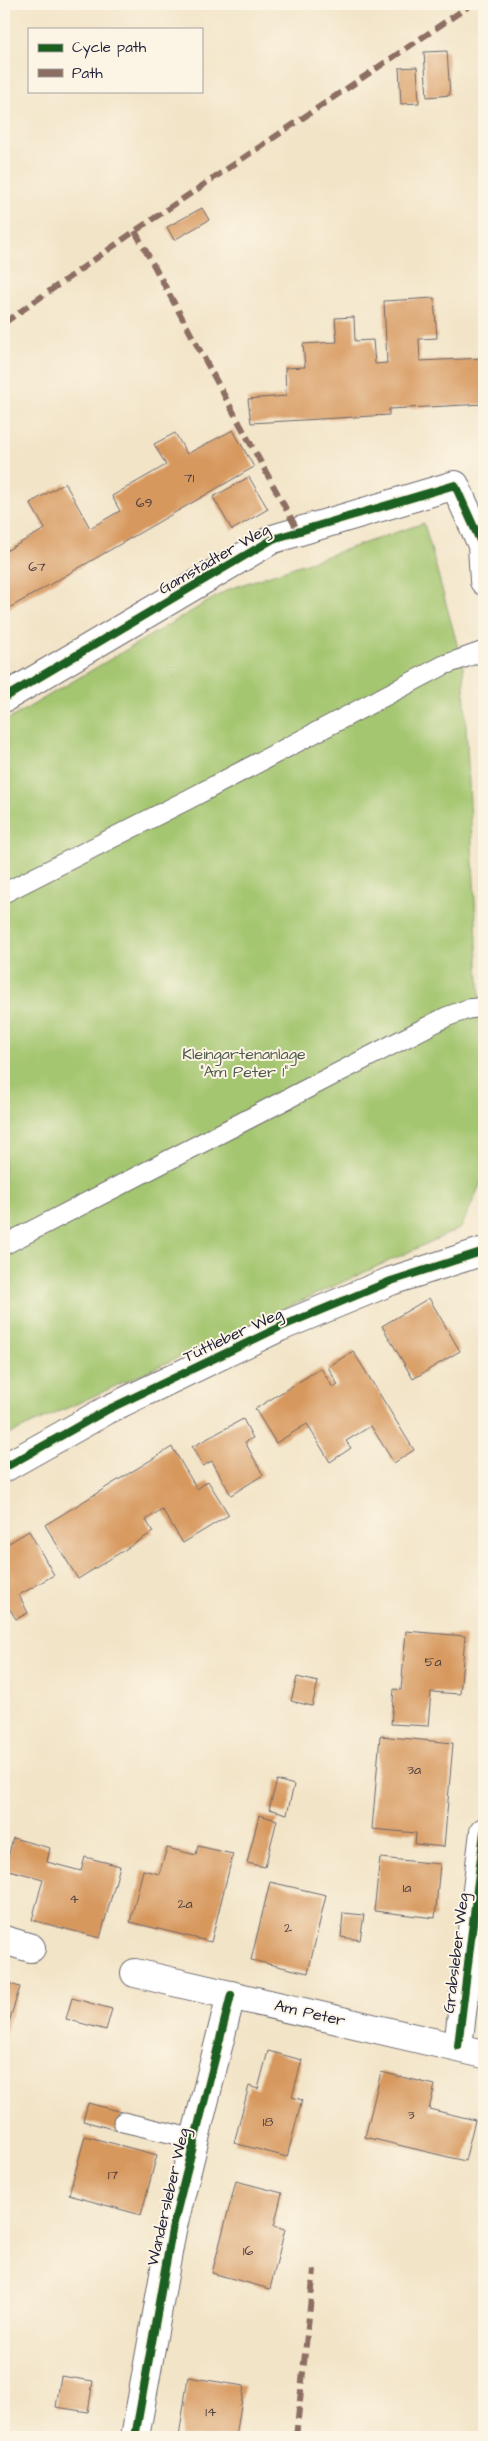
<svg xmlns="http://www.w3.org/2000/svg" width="488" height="2441" font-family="'Architects Daughter',sans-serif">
<rect width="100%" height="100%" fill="#fcf5e5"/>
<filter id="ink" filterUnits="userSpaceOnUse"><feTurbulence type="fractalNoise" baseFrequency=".02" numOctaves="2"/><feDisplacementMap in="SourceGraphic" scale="10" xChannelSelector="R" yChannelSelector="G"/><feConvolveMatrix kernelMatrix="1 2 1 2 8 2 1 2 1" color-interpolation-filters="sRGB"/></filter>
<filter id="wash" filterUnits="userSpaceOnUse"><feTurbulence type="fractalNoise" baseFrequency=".0096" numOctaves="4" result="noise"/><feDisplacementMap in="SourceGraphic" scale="20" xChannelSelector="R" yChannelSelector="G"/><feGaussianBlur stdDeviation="1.12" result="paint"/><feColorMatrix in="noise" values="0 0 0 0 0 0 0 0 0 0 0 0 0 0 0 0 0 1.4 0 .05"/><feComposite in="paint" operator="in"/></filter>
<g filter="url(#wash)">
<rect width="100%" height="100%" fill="#f2e4c7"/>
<path fill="#a4c66f" stroke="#637455" d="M 424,523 L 463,666 L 484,1078 L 484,1176 L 461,1228 L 4,1437 L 4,722 L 229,589 Z"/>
<g id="blocks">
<g fill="#d7985d">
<path d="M 447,51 L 450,95 L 427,97 L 424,52 Z"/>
<path d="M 417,67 L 419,103 L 401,104 L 399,68 Z"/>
<path d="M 202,208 L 209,220 L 174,240 L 167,227 Z"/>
<path d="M 434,298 L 437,338 L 419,339 L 420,361 L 484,358 L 484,404 L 389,409 L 389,415 L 251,423 L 248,399 L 286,396 L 285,368 L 305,367 L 303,344 L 337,342 L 335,318 L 354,317 L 355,341 L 373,340 L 375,364 L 387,363 L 384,301 Z"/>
<path d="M 233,430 L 254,467 L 4,611 L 4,552 L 45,529 L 30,503 L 65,483 L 90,528 L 120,511 L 112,496 L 166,465 L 154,444 L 175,433 L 187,454 Z"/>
<path d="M 249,477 L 268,509 L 232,530 L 213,497 Z"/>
<path d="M 429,1298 L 460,1351 L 413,1379 L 382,1326 Z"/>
<path d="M 353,1351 L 414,1450 L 394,1463 L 371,1426 L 346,1441 L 351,1448 L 330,1462 L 307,1424 L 276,1443 L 255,1409 L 321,1368 L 333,1388 L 338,1385 L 328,1367 Z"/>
<path d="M 243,1419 L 253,1438 L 245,1442 L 263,1475 L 231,1495 L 212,1461 L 203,1466 L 192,1447 Z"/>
<path d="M 172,1447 L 197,1489 L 208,1481 L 229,1515 L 183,1543 L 162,1509 L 146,1520 L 153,1532 L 78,1579 L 45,1525 Z"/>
<path d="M 29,1531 L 54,1575 L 19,1595 L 28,1613 L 16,1619 L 4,1600 L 4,1546 Z"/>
<path d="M 406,1631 L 465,1636 L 460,1694 L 431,1692 L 428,1726 L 391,1724 L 394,1689 L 401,1690 Z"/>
<path d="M 297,1677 L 318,1682 L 312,1706 L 291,1701 Z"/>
<path d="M 380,1736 L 453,1743 L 444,1847 L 415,1844 L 416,1833 L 372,1829 Z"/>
<path d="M 277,1780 L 294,1785 L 287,1814 L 269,1809 Z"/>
<path d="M 259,1815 L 277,1820 L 265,1867 L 247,1863 Z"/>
<path d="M 13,1838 L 50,1848 L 47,1862 L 81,1871 L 85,1857 L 120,1866 L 100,1938 L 32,1920 L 43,1879 L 5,1869 Z"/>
<path d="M 198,1846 L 233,1854 L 211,1942 L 130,1922 L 143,1870 L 159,1874 L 167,1848 L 196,1855 Z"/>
<path d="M 380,1858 L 440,1864 L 435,1918 L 374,1911 Z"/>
<path d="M 270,1882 L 326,1895 L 308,1973 L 251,1960 Z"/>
<path d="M 343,1913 L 364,1915 L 360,1940 L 341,1937 Z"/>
<path d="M 4,1982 L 20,1987 L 4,2038 Z"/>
<path d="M 72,1998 L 112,2009 L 106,2030 L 66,2019 Z"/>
<path d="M 268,2051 L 302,2060 L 292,2097 L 302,2100 L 287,2157 L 234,2143 L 249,2086 L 258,2089 Z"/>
<path d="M 381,2072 L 435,2085 L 429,2109 L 475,2120 L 465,2161 L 365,2137 Z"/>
<path d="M 88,2103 L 122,2112 L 117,2130 L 83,2121 Z"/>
<path d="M 85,2136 L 157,2155 L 141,2215 L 69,2195 Z"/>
<path d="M 236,2181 L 282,2193 L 274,2226 L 285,2229 L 270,2289 L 212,2273 Z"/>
<path d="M 61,2376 L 93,2381 L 88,2412 L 56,2407 Z"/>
<path d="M 188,2377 L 244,2386 L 236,2437 L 179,2437 Z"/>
</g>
</g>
</g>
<g filter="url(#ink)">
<use href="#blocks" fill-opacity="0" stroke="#6b666c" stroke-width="1"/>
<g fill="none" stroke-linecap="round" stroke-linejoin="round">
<defs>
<g id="service">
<path d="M 4,893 L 189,799 L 444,665 L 484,651"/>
<path d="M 4,1245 L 446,1017 L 468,1009 L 484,1007"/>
<path d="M 123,2122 L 195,2139"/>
</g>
<g id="minor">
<path d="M 4,698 L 273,539 L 455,485 L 482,545 L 484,581"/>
<path d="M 4,1468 L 107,1410 L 280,1327 L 391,1281 L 484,1251"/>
<path d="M 4,1940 L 31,1948"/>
<path d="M 135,1973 L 484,2054"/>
<path d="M 458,2046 L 484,1832"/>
<path d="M 135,2437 L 172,2230 L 231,1995"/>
</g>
</defs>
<use href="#service" stroke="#6b666c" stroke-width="21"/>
<use href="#minor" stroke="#6b666c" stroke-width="30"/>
<use href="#service" stroke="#fff" stroke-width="19"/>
<use href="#minor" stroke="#fff" stroke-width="28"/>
<g stroke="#8d6e63" stroke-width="6" stroke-dasharray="12 6" stroke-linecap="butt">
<path d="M 135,231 L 298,531"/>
<path d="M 4,323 L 135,231 L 472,4"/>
<path d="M 296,2437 L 314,2270"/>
</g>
<defs>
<g id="cycleway">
<path d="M 4,698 L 273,539 L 455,485 L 482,545 L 484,581"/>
<path d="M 4,1468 L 107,1410 L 280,1327 L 391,1281 L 484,1251"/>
<path d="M 458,2046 L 484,1832"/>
<path d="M 135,2437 L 172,2230 L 231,1995"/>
</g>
</defs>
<use href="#cycleway" stroke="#fcf5e5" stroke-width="11"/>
<use href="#cycleway" stroke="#1b5e20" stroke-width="8"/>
</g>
</g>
<g text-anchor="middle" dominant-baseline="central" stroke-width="4" stroke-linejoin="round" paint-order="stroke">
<g font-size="14" fill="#4f4044">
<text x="189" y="478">71</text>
<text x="144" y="503">69</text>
<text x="37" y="567">67</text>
<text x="433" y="1662">5a</text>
<text x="414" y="1770">3a</text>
<text x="407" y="1888">1a</text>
<text x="74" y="1899">4</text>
<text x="185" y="1904">2a</text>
<text x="288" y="1928">2</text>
<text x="411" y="2115">3</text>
<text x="268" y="2122">18</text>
<text x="113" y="2175">17</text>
<text x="248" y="2251">16</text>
<text x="211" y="2412">14</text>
</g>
<g font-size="16" fill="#22223b" stroke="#fcf5e5">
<text transform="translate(214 559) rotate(-30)">Gamstädter Weg</text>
<text transform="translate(233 1335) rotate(-25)">Tüttleber Weg</text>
<text transform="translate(456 1953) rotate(-83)">Grabsleber Weg</text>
<text transform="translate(310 2013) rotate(13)">Am Peter</text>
<text transform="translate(168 2197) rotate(-77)">Wandersleber Weg</text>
</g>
<g font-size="16" fill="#505b4d" stroke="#fcf5e5">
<text x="244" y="1054">Kleingartenanlage<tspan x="244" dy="18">"Am Peter 1"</tspan></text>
</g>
</g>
<rect width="488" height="2441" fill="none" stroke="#fcf5e5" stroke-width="20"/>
<rect x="28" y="28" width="175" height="65" fill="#fcf5e5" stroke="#a5a1a1"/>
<rect x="38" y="44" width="25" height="8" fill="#1b5e20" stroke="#a5a1a1"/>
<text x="72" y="52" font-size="15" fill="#22223b">Cycle path</text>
<rect x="38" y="69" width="25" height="8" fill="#8d6e63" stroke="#a5a1a1"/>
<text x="72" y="78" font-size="15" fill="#22223b">Path</text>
</svg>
